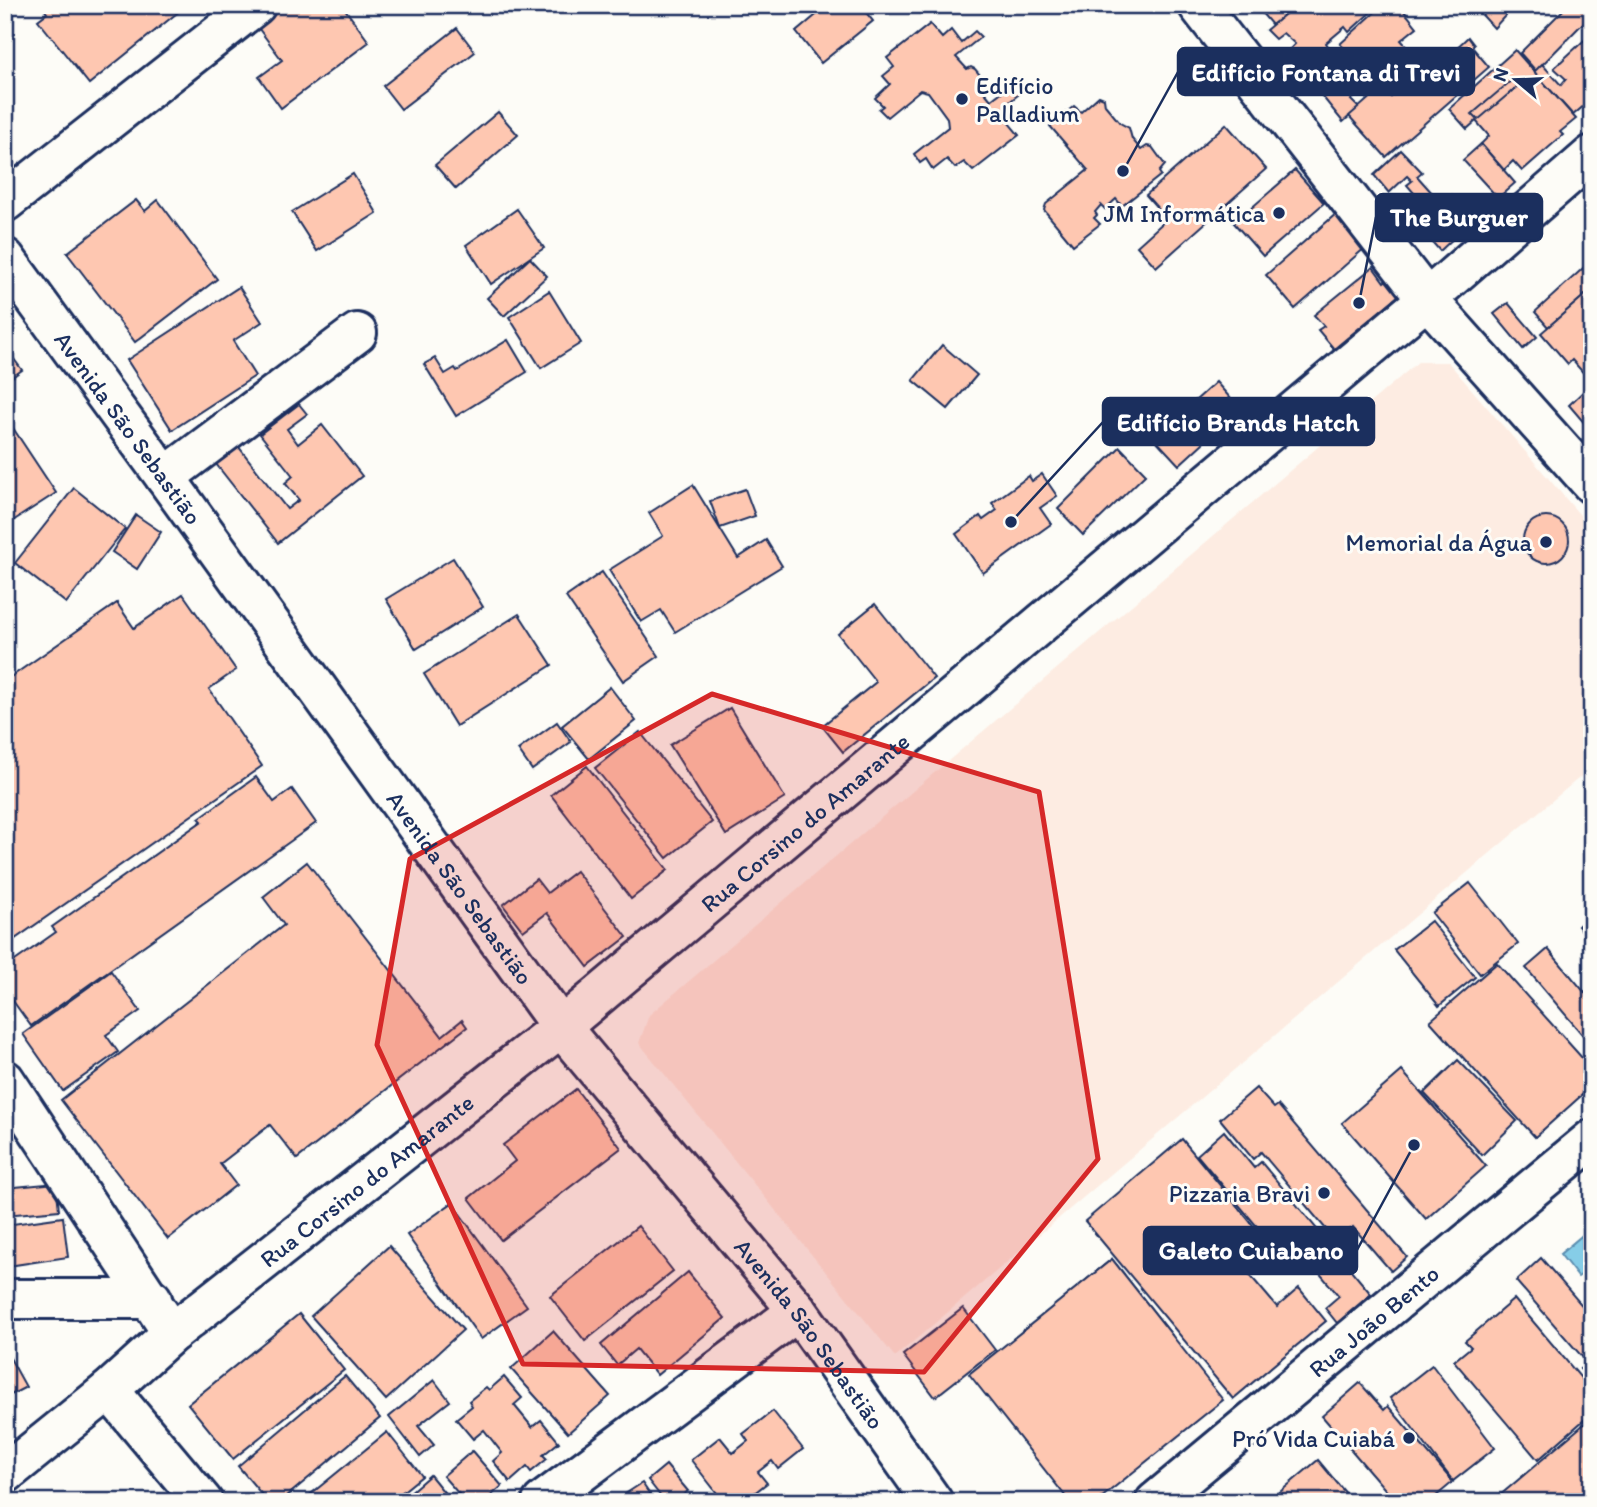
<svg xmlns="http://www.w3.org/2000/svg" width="1597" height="1507" font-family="Itim,sans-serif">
<rect width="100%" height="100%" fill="#fdfcf7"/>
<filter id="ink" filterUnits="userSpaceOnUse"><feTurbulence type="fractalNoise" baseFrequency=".0143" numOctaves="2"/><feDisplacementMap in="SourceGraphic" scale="14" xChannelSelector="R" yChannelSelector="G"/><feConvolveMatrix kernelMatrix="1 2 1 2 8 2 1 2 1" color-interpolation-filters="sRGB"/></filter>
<g filter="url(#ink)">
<path fill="#fdece2" d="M 1418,362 L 1448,362 L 1592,529 L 1592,767 L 895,1357 L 639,1043 L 649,1015 Z"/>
<path fill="#86cde7" stroke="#5b8eb0" stroke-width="2" d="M 1592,1227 L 1592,1267 L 1578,1277 L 1560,1254 Z"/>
<g fill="#fec7b1" stroke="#1b2f5e" stroke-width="2">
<path d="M 41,5 L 187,5 L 89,84 L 38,20 L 47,13 Z"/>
<path d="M 282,5 L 342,5 L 369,42 L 281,108 L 259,77 L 282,60 L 256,25 Z"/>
<path d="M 828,5 L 860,5 L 873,21 L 821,63 L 796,32 Z"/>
<path d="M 1255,5 L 1291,5 L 1293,8 L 1272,25 Z"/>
<path d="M 1296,5 L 1367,5 L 1372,11 L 1349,32 L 1345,27 L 1326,43 L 1330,49 L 1306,71 L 1288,51 L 1295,44 L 1283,33 L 1275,39 L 1266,30 Z"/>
<path d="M 1383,5 L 1394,5 L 1397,9 L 1400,6 L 1417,27 L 1401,40 L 1410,50 L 1351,100 L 1359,108 L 1343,122 L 1309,80 L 1344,48 L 1340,44 Z"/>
<path d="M 1473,5 L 1515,5 L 1494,28 Z"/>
<path d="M 1568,5 L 1592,5 L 1592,14 L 1536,71 L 1520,53 Z"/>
<path d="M 930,24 L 942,38 L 951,30 L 961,43 L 975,31 L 981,37 L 956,57 L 967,69 L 971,67 L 975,69 L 985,81 L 986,87 L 982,89 L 991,100 L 1017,80 L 1024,90 L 1008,103 L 1018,114 L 1008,122 L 1019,135 L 973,171 L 964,162 L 955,168 L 947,159 L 933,170 L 926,159 L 920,163 L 914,154 L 948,127 L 947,118 L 928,92 L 920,90 L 887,117 L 879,109 L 883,106 L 875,98 L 890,84 L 883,76 L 894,67 L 887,58 Z"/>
<path d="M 457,28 L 475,52 L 401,109 L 383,86 Z"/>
<path d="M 1592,33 L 1592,99 L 1573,115 L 1534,72 L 1542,64 L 1561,85 L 1566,79 L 1554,68 Z"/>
<path d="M 1468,37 L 1474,45 L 1472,47 L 1489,67 L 1386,157 L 1349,116 L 1382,87 L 1391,97 L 1418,73 L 1434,89 L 1448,76 L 1438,65 Z"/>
<path d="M 1515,50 L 1576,119 L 1560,132 L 1563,135 L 1522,171 L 1513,161 L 1504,170 L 1481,144 L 1489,136 L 1476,121 L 1467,129 L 1449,109 Z"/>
<path d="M 1512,80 L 1518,86 L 1478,120 L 1472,114 Z"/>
<path d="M 1099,96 L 1104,98 L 1105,105 L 1120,123 L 1129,128 L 1132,139 L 1141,150 L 1147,146 L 1152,147 L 1165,165 L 1159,172 L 1161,175 L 1122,206 L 1116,199 L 1105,209 L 1101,205 L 1095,212 L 1097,215 L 1094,218 L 1100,224 L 1073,245 L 1044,210 L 1046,204 L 1088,170 L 1050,126 L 1074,106 L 1081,112 Z"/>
<path d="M 498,112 L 518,135 L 456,189 L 435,165 Z"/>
<path d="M 1226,124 L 1266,169 L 1156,267 L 1137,246 L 1167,219 L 1146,195 Z"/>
<path d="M 1481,144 L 1515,183 L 1498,198 L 1463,160 Z"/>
<path d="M 1401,150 L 1422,172 L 1417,176 L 1442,204 L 1452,195 L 1474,219 L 1440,251 L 1400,205 L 1414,193 L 1407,185 L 1412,181 L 1407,176 L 1389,193 L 1374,175 Z"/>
<path d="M 1295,170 L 1324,203 L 1263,256 L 1234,223 Z"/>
<path d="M 353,174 L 377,213 L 317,251 L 292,212 Z"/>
<path d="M 136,200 L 145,211 L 158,200 L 217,279 L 135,342 L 67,253 Z"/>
<path d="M 517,209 L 544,248 L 491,284 L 466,245 Z"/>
<path d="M 1337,213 L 1366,247 L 1295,309 L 1266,275 Z"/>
<path d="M 530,258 L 547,276 L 504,316 L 487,298 Z"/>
<path d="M 1592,260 L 1592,289 L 1548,327 L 1535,312 Z"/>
<path d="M 1373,267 L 1384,282 L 1392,275 L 1404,291 L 1334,349 L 1318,330 L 1324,326 L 1314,315 Z"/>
<path d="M 239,287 L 262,322 L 233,341 L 255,376 L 172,430 L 127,360 Z"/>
<path d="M 1592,289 L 1592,372 L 1587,377 L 1572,360 L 1568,364 L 1541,333 Z"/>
<path d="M 549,291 L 581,343 L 541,368 L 509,317 Z"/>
<path d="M 1508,303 L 1537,337 L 1523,349 L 1494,314 Z"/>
<path d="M 508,340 L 527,372 L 456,416 L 424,364 L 435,358 L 445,374 L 455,368 L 457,371 Z"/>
<path d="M 942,345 L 977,375 L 948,409 L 913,380 Z"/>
<path d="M 5,347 L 22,370 L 5,382 Z"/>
<path d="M 1216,382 L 1240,409 L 1179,465 L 1154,438 Z"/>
<path d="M 1592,383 L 1592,432 L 1569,405 Z"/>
<path d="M 299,404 L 307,414 L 287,429 L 298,444 L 322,425 L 362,476 L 278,543 L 216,464 L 238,446 L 287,509 L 299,500 L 285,483 L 293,476 L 260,434 Z"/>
<path d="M 5,416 L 56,493 L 5,526 Z"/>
<path d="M 1120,447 L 1146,474 L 1083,535 L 1058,509 Z"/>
<path d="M 1042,474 L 1057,496 L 1040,508 L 1051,524 L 983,573 L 956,534 L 980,516 L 983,520 L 997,510 L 992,503 L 1029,476 L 1032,481 Z"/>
<path d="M 693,485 L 738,558 L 766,540 L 782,566 L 675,632 L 661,610 L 641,622 L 609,570 L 663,536 L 649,513 Z"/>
<path d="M 74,488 L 125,529 L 66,603 L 15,563 Z"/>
<path d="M 745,489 L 755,516 L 720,528 L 710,501 Z"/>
<path d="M 136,515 L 161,532 L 137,569 L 112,552 Z"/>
<circle cx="1546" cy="540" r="23"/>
<path d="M 453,558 L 483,607 L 416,649 L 386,599 Z"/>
<path d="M 602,572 L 659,656 L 623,681 L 566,597 Z"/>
<path d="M 183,594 L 236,670 L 209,689 L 262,766 L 5,946 L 5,681 L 117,603 L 134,628 Z"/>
<path d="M 875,604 L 934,678 L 843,752 L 822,726 L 876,682 L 838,634 Z"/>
<path d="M 519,614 L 552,665 L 456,726 L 424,674 Z"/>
<path d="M 610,687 L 636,721 L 589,759 L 562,726 Z"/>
<path d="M 730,708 L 785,798 L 726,835 L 670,745 Z"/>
<path d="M 557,722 L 571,742 L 532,770 L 518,750 Z"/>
<path d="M 640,732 L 712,822 L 667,858 L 595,768 Z"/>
<path d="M 587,766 L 668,870 L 631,899 L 551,795 Z"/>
<path d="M 256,777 L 274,802 L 292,789 L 316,823 L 31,1026 L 5,990 L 5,968 L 56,932 L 52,927 L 202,821 L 199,818 Z"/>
<path d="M 307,862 L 442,1036 L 462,1020 L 467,1027 L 297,1159 L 270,1125 L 220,1164 L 236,1185 L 168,1239 L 61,1100 L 284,925 L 263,897 Z"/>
<path d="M 576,871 L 627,937 L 588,967 L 547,913 L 523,931 L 503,905 L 536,879 L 547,893 Z"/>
<path d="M 1470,883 L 1518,944 L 1480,974 L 1432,913 Z"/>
<path d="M 1592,913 L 1592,942 L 1578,926 Z"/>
<path d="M 1431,921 L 1475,977 L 1439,1006 L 1394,950 Z"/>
<path d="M 1548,949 L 1592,1001 L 1592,1046 L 1526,968 Z"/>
<path d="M 1497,963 L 1592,1069 L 1592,1086 L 1535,1137 L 1430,1021 Z"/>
<path d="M 111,971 L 140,1011 L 106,1035 L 118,1052 L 63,1091 L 23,1034 Z"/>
<path d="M 1458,1060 L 1517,1121 L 1482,1155 L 1424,1093 Z"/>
<path d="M 1402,1071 L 1486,1166 L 1426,1219 L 1342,1123 Z"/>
<path d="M 1256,1088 L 1274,1108 L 1278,1105 L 1407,1257 L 1391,1271 L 1353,1227 L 1336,1241 L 1261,1152 L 1253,1159 L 1220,1119 Z"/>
<path d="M 576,1089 L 621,1148 L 501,1240 L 469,1198 L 515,1161 L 503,1145 Z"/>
<path d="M 1224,1131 L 1254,1168 L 1261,1162 L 1371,1294 L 1337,1323 L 1325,1308 L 1339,1296 L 1305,1256 L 1291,1267 L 1197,1155 Z"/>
<path d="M 1182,1139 L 1275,1252 L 1249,1274 L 1277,1307 L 1299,1288 L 1326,1321 L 1233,1399 L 1085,1221 Z"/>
<path d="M 56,1183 L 59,1210 L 5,1215 L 5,1188 Z"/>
<path d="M 452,1203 L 527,1306 L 481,1339 L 407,1235 Z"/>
<path d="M 63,1217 L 68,1257 L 8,1266 L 5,1225 Z"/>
<path d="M 638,1226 L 673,1271 L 585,1341 L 550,1296 Z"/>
<path d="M 389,1246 L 463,1330 L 386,1400 L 311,1316 Z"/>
<path d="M 1541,1258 L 1592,1317 L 1592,1353 L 1584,1359 L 1516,1281 Z"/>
<path d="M 1112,1259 L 1124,1274 L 1118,1278 L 1147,1314 L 1110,1345 L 1116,1353 L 1093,1372 L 1086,1364 L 1073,1374 L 1033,1324 Z"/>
<path d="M 1112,1259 L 1172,1335 L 1065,1421 L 1005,1346 Z"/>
<path d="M 1112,1259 L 1223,1400 L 1096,1502 L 1070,1502 L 969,1374 Z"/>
<path d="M 688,1272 L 725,1318 L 657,1375 L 636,1349 L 617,1365 L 601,1345 Z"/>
<path d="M 1514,1299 L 1592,1391 L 1592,1413 L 1538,1460 L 1454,1361 L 1471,1347 L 1465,1341 Z"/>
<path d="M 963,1308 L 995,1350 L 935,1397 L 903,1355 Z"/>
<path d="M 299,1314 L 344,1370 L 233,1459 L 188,1404 Z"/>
<path d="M 553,1331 L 610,1396 L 568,1433 L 511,1369 Z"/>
<path d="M 5,1349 L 26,1387 L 5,1398 Z"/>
<path d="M 1592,1360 L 1592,1383 L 1580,1369 Z"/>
<path d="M 1432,1365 L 1495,1448 L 1453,1481 L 1390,1398 Z"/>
<path d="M 345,1376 L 380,1418 L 280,1502 L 268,1502 L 238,1466 Z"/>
<path d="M 504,1377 L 522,1398 L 514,1405 L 532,1427 L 541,1420 L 559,1442 L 543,1455 L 547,1459 L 531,1472 L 527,1467 L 510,1482 L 493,1461 L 502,1453 L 484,1430 L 473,1439 L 456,1419 L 472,1406 L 469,1401 L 486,1387 L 489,1390 Z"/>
<path d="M 434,1380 L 450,1401 L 418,1426 L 434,1445 L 420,1457 L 389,1417 Z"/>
<path d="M 1360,1383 L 1384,1410 L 1388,1406 L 1453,1482 L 1429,1502 L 1396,1502 L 1322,1416 Z"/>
<path d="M 773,1411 L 803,1449 L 778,1469 L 772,1461 L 758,1472 L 767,1483 L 743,1502 L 724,1502 L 691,1460 L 720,1437 L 733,1453 L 748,1441 L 743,1434 Z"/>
<path d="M 1590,1419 L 1592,1502 L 1502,1502 L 1498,1497 Z"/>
<path d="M 387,1432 L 422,1476 L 390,1502 L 301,1502 Z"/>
<path d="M 472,1451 L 502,1486 L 484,1502 L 466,1502 L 443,1476 Z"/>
<path d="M 1318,1460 L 1353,1502 L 1268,1502 Z"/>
<path d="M 666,1465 L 688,1491 L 675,1502 L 665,1502 L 648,1480 Z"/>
<path d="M 430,1475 L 452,1502 L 403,1502 L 401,1500 Z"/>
<path d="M 642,1483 L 655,1502 L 629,1502 L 625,1494 Z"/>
</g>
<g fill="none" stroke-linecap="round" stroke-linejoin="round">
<defs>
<g id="minor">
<path d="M 5,202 L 256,5"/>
<path id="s1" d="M 5,258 L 165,477 L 561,1027 L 798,1311 L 933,1502"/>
<path d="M 165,477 L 357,333"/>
<path d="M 5,1080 L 172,1333"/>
<path d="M 5,1299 L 152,1299"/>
<path d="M 109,1390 L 203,1502"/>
<path id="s2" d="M 5,1474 L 109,1390 L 172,1333 L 561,1027 L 1427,299 L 1592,155"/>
<path d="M 542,1502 L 798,1311"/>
<path id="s3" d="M 1155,1502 L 1592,1139"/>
</g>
<path id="major" d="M 1198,5 L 1427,299 L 1592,484"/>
</defs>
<use href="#minor" stroke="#1b2f5e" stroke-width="44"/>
<use href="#major" stroke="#1b2f5e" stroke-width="44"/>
<use href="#minor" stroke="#fdfcf7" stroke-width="38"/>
<use href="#major" stroke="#fdfcf7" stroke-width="38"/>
</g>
</g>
<path fill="#d62828" fill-opacity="0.2" stroke="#d62828" stroke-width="5" stroke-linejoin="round" d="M 712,694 L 1039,792 L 1098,1159 L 924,1372 L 523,1364 L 377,1045 L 410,859 Z"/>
<g fill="#1b2f5e" stroke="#fdfcf7" stroke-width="2.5">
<circle cx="962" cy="99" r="7"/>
<circle cx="1279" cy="213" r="7"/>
<circle cx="1546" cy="542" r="7"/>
<circle cx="1324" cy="1193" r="7"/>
<circle cx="1409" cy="1438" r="7"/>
</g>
<g text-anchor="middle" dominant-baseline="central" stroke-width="6" stroke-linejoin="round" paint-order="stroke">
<g font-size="24" fill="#1b2f5e" stroke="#fdfcf7" text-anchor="end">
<text x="976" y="85" text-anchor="start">Edifício<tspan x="976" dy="28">Palladium</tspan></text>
<text x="1265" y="213">JM Informática</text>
<text x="1532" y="542">Memorial da Água</text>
<text x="1310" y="1193">Pizzaria Bravi</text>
<text x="1395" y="1438">Pró Vida Cuiabá</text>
</g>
<g font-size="24" fill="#1b2f5e" stroke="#fdfcf7">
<text stroke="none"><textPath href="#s1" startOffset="210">Avenida São Sebastião</textPath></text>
<text stroke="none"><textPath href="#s2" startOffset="1032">Rua Corsino do Amarante</textPath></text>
<text stroke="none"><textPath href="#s1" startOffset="777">Avenida São Sebastião</textPath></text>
<text stroke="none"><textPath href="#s2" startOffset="466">Rua Corsino do Amarante</textPath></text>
<text stroke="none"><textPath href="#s3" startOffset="284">Rua João Bento</textPath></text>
<text stroke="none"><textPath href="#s1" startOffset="1344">Avenida São Sebastião</textPath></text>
</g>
</g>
<path fill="none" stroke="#1b2f5e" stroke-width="2.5" d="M1123 171L1178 72M1359 303L1376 217M1011 522L1103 422M1414 1145L1357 1250"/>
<g fill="#1b2f5e" stroke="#fdfcf7" stroke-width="2.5">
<circle cx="1123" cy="171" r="7"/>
<circle cx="1359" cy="303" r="7"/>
<circle cx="1011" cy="522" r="7"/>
<circle cx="1414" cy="1145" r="7"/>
</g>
<g fill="#1b2f5e" stroke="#1b2f5e" stroke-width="2.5">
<rect x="1178" y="48" width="296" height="47" rx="7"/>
<rect x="1376" y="194" width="166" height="47" rx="7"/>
<rect x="1103" y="398" width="271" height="47" rx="7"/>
<rect x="1144" y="1227" width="213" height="47" rx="7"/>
</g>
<g font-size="26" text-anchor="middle" font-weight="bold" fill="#fff">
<text x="1326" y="81">Edifício Fontana di Trevi</text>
<text x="1459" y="226">The Burguer</text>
<text x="1238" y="431">Edifício Brands Hatch</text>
<text x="1251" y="1259">Galeto Cuiabano</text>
</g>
<rect width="1597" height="1507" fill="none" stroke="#fdfcf7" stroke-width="28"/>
<rect x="14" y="14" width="1569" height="1479" fill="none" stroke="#1b2f5e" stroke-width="2.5" filter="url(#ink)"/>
<g transform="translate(1516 80) rotate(289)" stroke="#fdfcf7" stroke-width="5" paint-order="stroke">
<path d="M0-5L12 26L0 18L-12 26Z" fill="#1b2f5e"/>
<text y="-10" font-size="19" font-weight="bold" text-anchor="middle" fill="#1b2f5e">N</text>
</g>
</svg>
